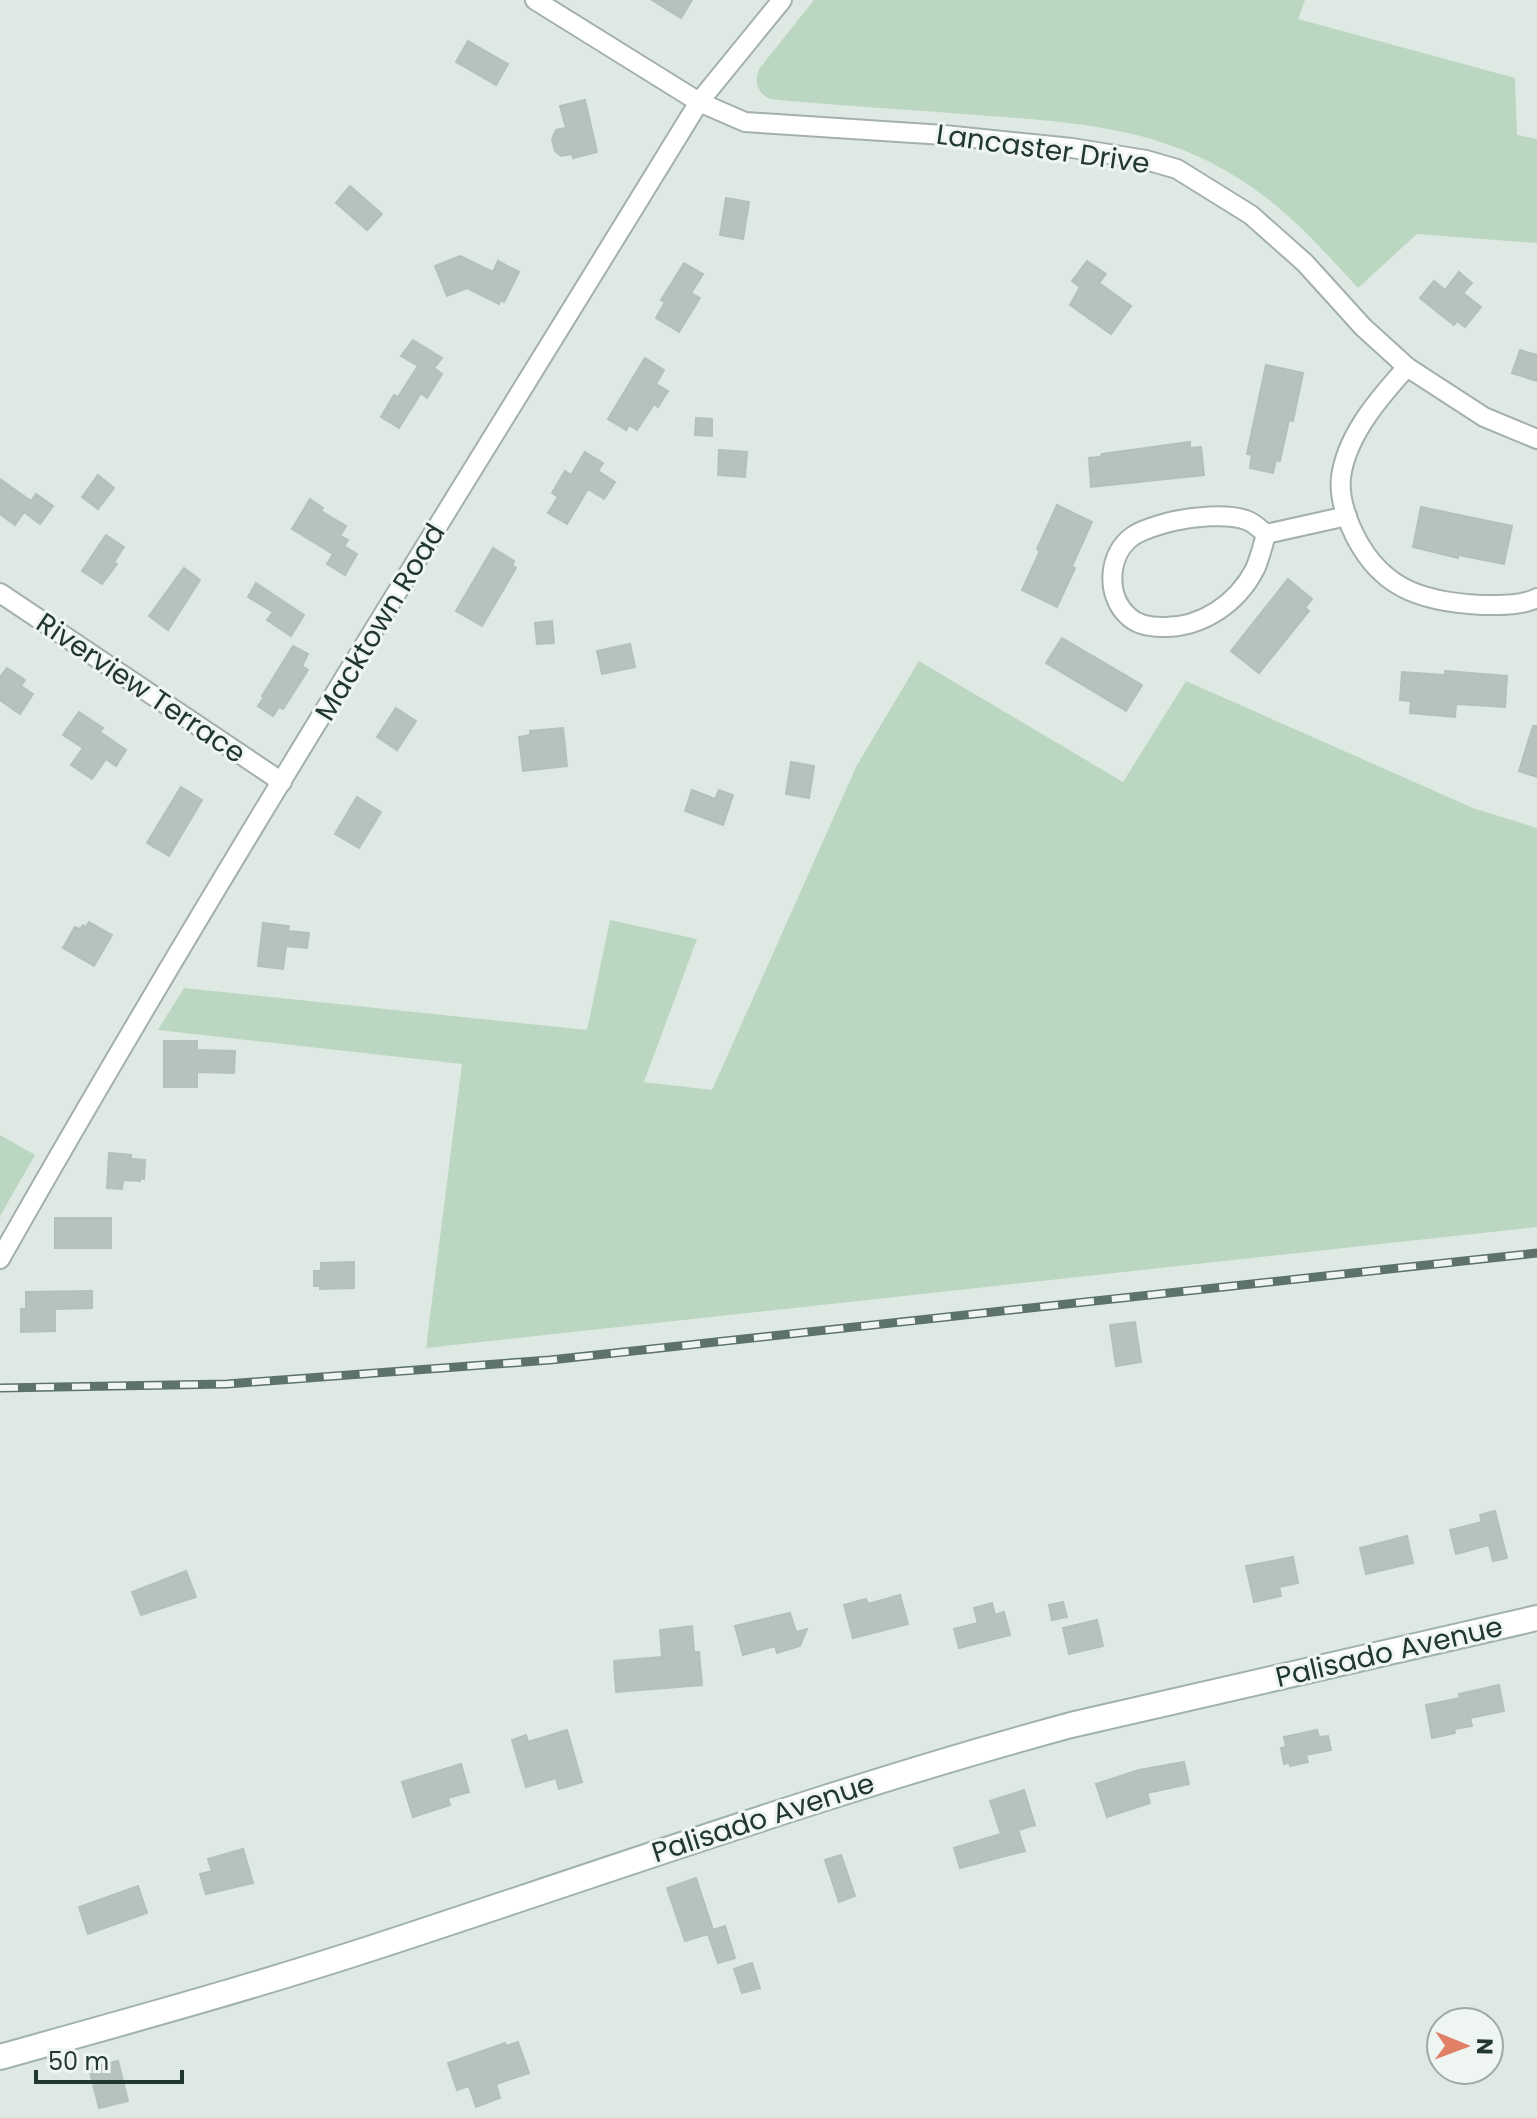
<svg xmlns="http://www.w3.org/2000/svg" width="1537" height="2118" font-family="Poppins,sans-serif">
<rect width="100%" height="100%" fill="#dfe9e4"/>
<g fill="#bbd7c2">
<path d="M 814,0 L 1305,0 L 1298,19 L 1515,78 L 1517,135 L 1537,139 L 1537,243 L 1417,234 L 1358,288 C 1325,252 1293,216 1253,188 C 1164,126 1079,123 976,115 C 907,109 838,106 770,99 C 757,93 754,82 759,69 Z"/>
<path d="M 919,661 L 1123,782 L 1186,681 L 1473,808 L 1537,828 L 1537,1227 L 426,1348 L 462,1064 L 158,1030 L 184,988 L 587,1030 L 610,920 L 697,939 L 644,1082 L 712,1090 L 857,765 Z"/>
<path d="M 0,1135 L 35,1155 L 0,1216 Z"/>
</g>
<g fill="#b5c3bd" stroke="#b3c1bb" stroke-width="2">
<path d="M 652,0 L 692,0 L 681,18 Z"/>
<path d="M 468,41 L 508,64 L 496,85 L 456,62 Z"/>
<path d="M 585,100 L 597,152 L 573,158 L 572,154 L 561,156 L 555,151 L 552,139 L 556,130 L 566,128 L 560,106 Z"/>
<path d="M 350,186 L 382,214 L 367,230 L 336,203 Z"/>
<path d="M 726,198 L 749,202 L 743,239 L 720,235 Z"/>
<path d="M 460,256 L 493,272 L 498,261 L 519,272 L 504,302 L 501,300 L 499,304 L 467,288 L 447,296 L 435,266 Z"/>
<path d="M 1087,261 L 1106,274 L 1099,283 L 1131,306 L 1111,334 L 1070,305 L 1080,287 L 1072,281 Z"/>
<path d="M 684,263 L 703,274 L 691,293 L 700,298 L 679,332 L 656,318 L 665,302 L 661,300 Z"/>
<path d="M 1459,272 L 1472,283 L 1463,293 L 1481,307 L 1465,327 L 1457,321 L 1454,325 L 1420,298 L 1434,281 L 1445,290 Z"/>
<path d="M 413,340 L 442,358 L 434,368 L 442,374 L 427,398 L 421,393 L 399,428 L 381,417 L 394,395 L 398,397 L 418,366 L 401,356 Z"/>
<path d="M 1520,350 L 1537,355 L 1537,381 L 1512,373 Z"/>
<path d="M 645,358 L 664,370 L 656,384 L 668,391 L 658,407 L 654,404 L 637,430 L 629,425 L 626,430 L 608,419 Z"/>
<path d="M 1266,365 L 1303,373 L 1293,421 L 1289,420 L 1280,461 L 1276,460 L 1273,473 L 1250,468 L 1252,455 L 1247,454 Z"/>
<path d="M 696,418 L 712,419 L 712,436 L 695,435 Z"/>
<path d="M 1190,442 L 1190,448 L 1201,447 L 1204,475 L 1091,487 L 1089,458 L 1100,457 L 1102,454 Z"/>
<path d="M 719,450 L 747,452 L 745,477 L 718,475 Z"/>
<path d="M 585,452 L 603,463 L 598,471 L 615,482 L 604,499 L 588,489 L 567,524 L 548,513 L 558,497 L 552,493 L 565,471 L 571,475 Z"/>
<path d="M 98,475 L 114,488 L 98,509 L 82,497 Z"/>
<path d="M 0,479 L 31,501 L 36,494 L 53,506 L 40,524 L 24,512 L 15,525 L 0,514 Z"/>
<path d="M 310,499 L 323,508 L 321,511 L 346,526 L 340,536 L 348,540 L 344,546 L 357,554 L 345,575 L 327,564 L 333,554 L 292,529 Z"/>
<path d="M 1057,505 L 1092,522 L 1072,566 L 1075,568 L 1057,607 L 1022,590 L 1040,551 L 1037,549 Z"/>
<path d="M 1421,507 L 1512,526 L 1504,564 L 1459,555 L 1458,558 L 1413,547 Z"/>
<path d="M 106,535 L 124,547 L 114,562 L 117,564 L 102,584 L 82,571 Z"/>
<path d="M 493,548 L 514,561 L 512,565 L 516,568 L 482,626 L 456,611 Z"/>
<path d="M 184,568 L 200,580 L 168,630 L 149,616 Z"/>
<path d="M 1288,579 L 1312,599 L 1305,608 L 1309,611 L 1259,673 L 1231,651 Z"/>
<path d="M 256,583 L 304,615 L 291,636 L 267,620 L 273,612 L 248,597 Z"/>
<path d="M 552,621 L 554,643 L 537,644 L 535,623 Z"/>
<path d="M 1062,638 L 1142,685 L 1126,711 L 1046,663 Z"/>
<path d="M 630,644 L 635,667 L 602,674 L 597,651 Z"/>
<path d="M 293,646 L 308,654 L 302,666 L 308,670 L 283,709 L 279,707 L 273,716 L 258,706 L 264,697 L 262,696 Z"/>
<path d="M 7,668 L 25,680 L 21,686 L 33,694 L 20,714 L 0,700 L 0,677 Z"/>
<path d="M 1445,671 L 1507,676 L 1505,707 L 1456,704 L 1455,717 L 1410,713 L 1411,701 L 1400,700 L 1402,672 L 1445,675 Z"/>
<path d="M 396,708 L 416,721 L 397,750 L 377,737 Z"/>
<path d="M 79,712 L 103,728 L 100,732 L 126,750 L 116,766 L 106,759 L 92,779 L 71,765 L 83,748 L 63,735 Z"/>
<path d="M 1533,726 L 1537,726 L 1537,777 L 1519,771 Z"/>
<path d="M 563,728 L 567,766 L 523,771 L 519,737 L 530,735 L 530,731 Z"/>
<path d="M 791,762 L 814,766 L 809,798 L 786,794 Z"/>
<path d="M 181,787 L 202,800 L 169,856 L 147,843 Z"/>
<path d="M 692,790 L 715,799 L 719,790 L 733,795 L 723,825 L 685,811 Z"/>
<path d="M 357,797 L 381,812 L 359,848 L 335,834 Z"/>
<path d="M 89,922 L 112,935 L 94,966 L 63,948 L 75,927 L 80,929 L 83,925 L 86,927 Z"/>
<path d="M 263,923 L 289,926 L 288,931 L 309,933 L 307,948 L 286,946 L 283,969 L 258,966 Z"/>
<path d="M 164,1041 L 197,1041 L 197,1050 L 235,1051 L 234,1073 L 197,1072 L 197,1087 L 164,1087 Z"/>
<path d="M 109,1153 L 131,1155 L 131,1159 L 145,1160 L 144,1179 L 140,1178 L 140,1181 L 123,1180 L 122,1189 L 107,1188 Z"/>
<rect x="55" y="1218" width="56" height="30"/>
<path d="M 354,1262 L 354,1288 L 320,1289 L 320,1286 L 314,1286 L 314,1271 L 321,1271 L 321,1263 Z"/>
<path d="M 92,1291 L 92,1308 L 55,1309 L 55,1331 L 21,1332 L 21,1309 L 26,1309 L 26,1292 Z"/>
<path d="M 1135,1322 L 1141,1362 L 1116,1366 L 1110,1325 Z"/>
<path d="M 1495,1511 L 1507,1558 L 1493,1561 L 1489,1545 L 1456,1554 L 1450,1530 L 1482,1522 L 1480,1515 Z"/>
<path d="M 1407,1536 L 1413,1563 L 1366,1574 L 1360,1548 Z"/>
<path d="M 1293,1557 L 1298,1583 L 1279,1587 L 1281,1596 L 1254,1602 L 1246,1566 Z"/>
<path d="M 186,1571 L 196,1597 L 141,1615 L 132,1592 Z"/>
<path d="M 900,1595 L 908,1624 L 853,1638 L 844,1605 L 866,1599 L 868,1604 Z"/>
<path d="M 1063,1602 L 1067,1617 L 1052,1620 L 1049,1605 Z"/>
<path d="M 992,1603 L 995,1615 L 1004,1612 L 1010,1635 L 959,1648 L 954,1629 L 978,1623 L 974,1608 Z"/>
<path d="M 790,1613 L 796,1632 L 807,1629 L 800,1646 L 777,1653 L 775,1646 L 743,1655 L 735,1626 Z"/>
<path d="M 1097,1620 L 1103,1646 L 1069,1654 L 1063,1628 Z"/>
<path d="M 692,1626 L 694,1652 L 699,1652 L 702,1685 L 616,1692 L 614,1661 L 662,1657 L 660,1630 Z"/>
<path d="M 1499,1685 L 1504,1711 L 1470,1718 L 1472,1726 L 1454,1729 L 1455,1733 L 1432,1738 L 1426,1705 L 1460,1698 L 1459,1694 Z"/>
<path d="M 567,1730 L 582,1782 L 559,1789 L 556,1778 L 526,1787 L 512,1740 L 526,1735 L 528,1742 Z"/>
<path d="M 1317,1730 L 1319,1737 L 1328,1736 L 1331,1750 L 1306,1755 L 1308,1762 L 1290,1766 L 1289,1762 L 1284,1764 L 1281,1748 L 1286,1747 L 1284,1737 Z"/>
<path d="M 1184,1762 L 1189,1784 L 1147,1793 L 1150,1803 L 1107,1817 L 1096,1784 L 1139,1770 Z"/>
<path d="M 461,1764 L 469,1792 L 448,1798 L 450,1805 L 413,1817 L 402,1782 Z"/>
<path d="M 1024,1790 L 1035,1825 L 1018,1830 L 1025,1851 L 960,1868 L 954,1848 L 1001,1834 L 990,1801 Z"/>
<path d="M 243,1849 L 253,1883 L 206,1894 L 200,1874 L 212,1871 L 208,1859 Z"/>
<path d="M 841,1855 L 855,1896 L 839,1902 L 825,1860 Z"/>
<path d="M 696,1878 L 713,1930 L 725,1926 L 735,1958 L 718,1963 L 708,1934 L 685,1941 L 667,1888 Z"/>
<path d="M 138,1886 L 147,1913 L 88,1934 L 79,1907 Z"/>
<path d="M 752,1963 L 760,1988 L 742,1993 L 734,1969 Z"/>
<path d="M 518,2042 L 529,2073 L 496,2084 L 500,2098 L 476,2107 L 469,2086 L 457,2090 L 448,2063 L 505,2043 L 506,2046 Z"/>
<path d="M 118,2061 L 128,2101 L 99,2108 L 89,2068 Z"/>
</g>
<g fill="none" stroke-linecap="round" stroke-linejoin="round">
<defs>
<g id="minor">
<path d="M 535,0 L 699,102 L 745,122 L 944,135 L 1072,148 L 1146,160 L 1177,169 L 1251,215 L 1305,263 L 1363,327 L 1407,367 L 1484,417 L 1537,439"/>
<path d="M 1407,367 C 1381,396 1350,431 1342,471 C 1338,489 1343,508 1350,525 C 1376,587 1419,602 1482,605 C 1500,605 1521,606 1537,598"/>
<path d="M 1266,534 C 1263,545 1260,558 1255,569 C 1237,604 1201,628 1162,627 C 1150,627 1137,625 1128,616 C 1105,595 1108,553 1133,536 C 1143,529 1162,524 1174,521 C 1193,517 1227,513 1246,520 C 1253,522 1260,529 1266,534 L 1347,516"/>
<path d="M 0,593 L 282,782"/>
<path d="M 0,1259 C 222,867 464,486 699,102 L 782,0"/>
</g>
<path id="secondary" d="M 0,2057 C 125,2022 249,1988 372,1948 C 605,1872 835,1789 1071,1725 L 1537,1618"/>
</defs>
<use href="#minor" stroke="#a3b0ab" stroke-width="22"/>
<use href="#secondary" stroke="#a0b3ab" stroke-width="28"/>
<use href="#minor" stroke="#fff" stroke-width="18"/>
<use href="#secondary" stroke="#fff" stroke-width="24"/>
<defs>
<path id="rail" d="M 0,1388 L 227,1384 L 550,1360 L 1537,1253"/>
</defs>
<use href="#rail" stroke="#5d726c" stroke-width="9"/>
<use href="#rail" stroke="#eff6f2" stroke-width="6" stroke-dasharray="18" stroke-linecap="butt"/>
</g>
<g text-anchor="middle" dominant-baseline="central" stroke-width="6" stroke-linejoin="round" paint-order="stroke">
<g font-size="28" fill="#223731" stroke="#eff6f2">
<text transform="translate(1043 149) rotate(8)">Lancaster Drive</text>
<text transform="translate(380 622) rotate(-59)">Macktown Road</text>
<text transform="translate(141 688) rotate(34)">Riverview Terrace</text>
<text transform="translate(1389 1652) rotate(-13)">Palisado Avenue</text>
<text transform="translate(763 1818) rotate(-18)">Palisado Avenue</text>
</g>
</g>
<g transform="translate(1465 2046) rotate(91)"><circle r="38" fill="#eff6f2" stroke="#9daaa5" stroke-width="2"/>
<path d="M0-6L14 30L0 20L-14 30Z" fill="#e08066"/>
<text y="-12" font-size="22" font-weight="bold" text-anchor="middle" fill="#223731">N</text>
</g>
<path d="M36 2070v12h146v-12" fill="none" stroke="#223731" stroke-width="4"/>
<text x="48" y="2070" font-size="24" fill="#223731" stroke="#eff6f2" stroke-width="6" paint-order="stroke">50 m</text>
</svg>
